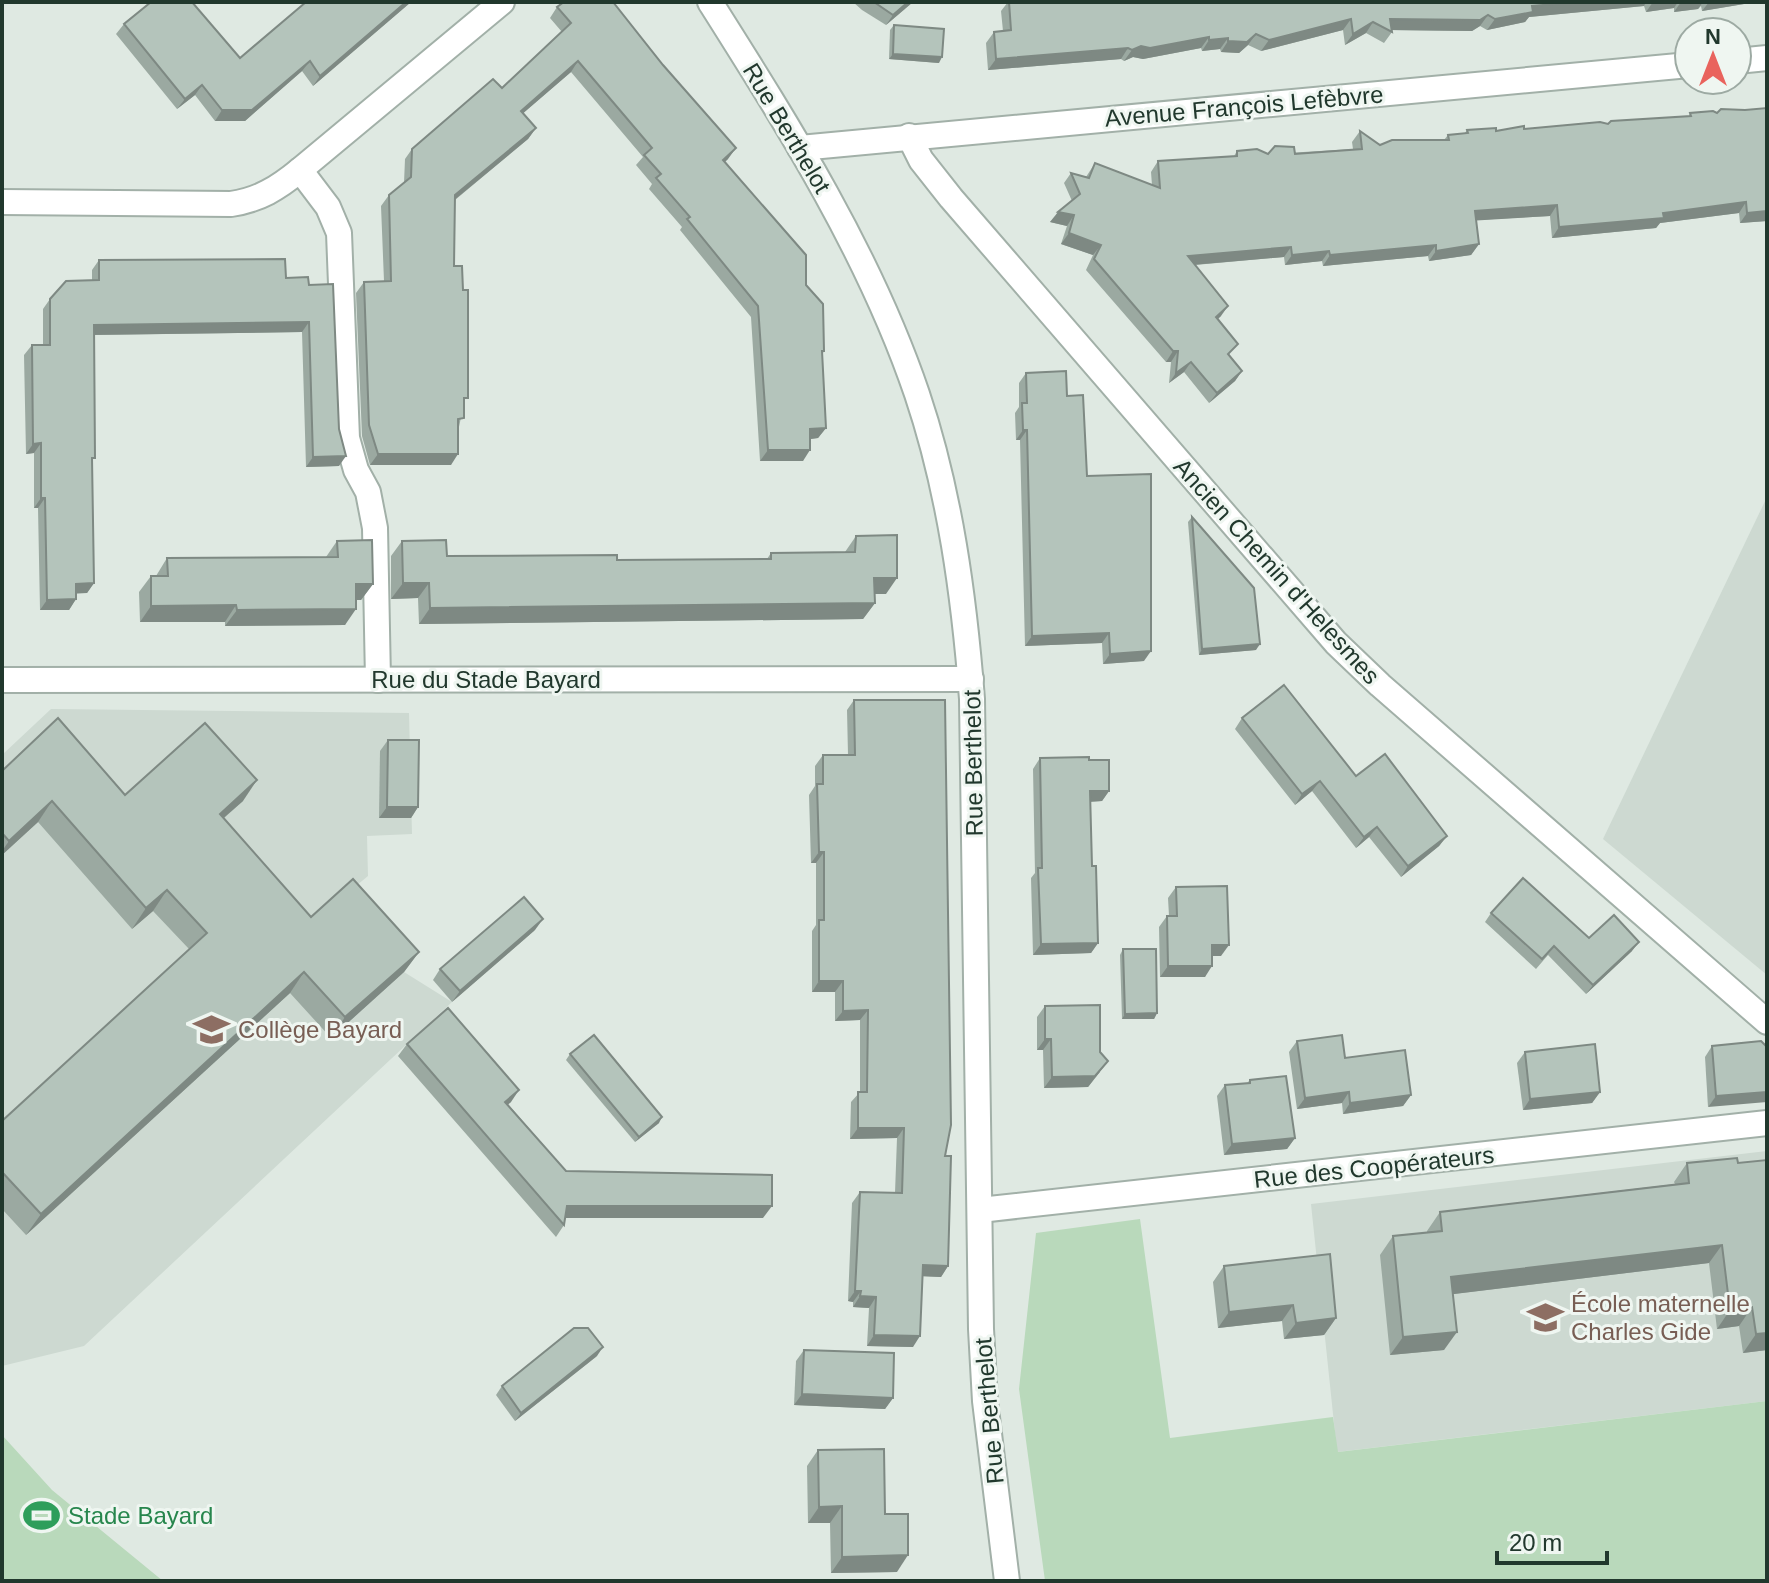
<svg xmlns="http://www.w3.org/2000/svg" width="1769" height="1583" font-family="Arial,sans-serif">
<rect width="100%" height="100%" fill="#dfe9e2"/>
<g fill="#cdd9d1">
<path d="M 1767,497 L 1767,975 L 1603,839 Z"/>
<path d="M 51,709 L 409,713 L 412,834 L 367,836 L 368,876 L 339,900 L 404,972 L 452,1002 L 84,1346 L 2,1366 L 2,755 Z"/>
<path d="M 1767,1151 L 1767,1401 L 1337,1452 L 1311,1204 Z"/>
</g>
<g fill="#b9d9bb">
<path d="M 1140,1219 L 1170,1438 L 1333,1417 L 1338,1452 L 1767,1401 L 1767,1581 L 1045,1581 L 1019,1389 L 1036,1233 Z"/>
<path d="M 2,1435 L 52,1490 L 163,1581 L 2,1581 Z"/>
</g>
<g fill="none" stroke-linecap="round" stroke-linejoin="round">
<defs>
<g id="minor">
<path d="M 1737,61 L 1767,58"/>
<path d="M 909,136 L 921,160 L 951,198 L 1336,643 L 1380,685 L 1767,1022"/>
<path d="M 800,148 L 1689,65"/>
<path d="M 300,170 L 328,207 L 339,233 L 347,438 L 356,470 L 368,492 L 375,528 L 378,680"/>
<path d="M 2,202 L 231,204 C 259,200 278,188 300,170 L 502,2"/>
<path d="M 2,680 L 971,679"/>
<path d="M 980,1210 L 1767,1123"/>
</g>
<path id="tertiary" d="M 710,2 C 789,127 869,253 917,394 C 950,492 964,596 972,699 L 981,1329 L 985,1401 L 1007,1581"/>
</defs>
<use href="#minor" stroke="#a2b0a8" stroke-width="28"/>
<use href="#tertiary" stroke="#a2b0a8" stroke-width="28"/>
<use href="#minor" stroke="#fff" stroke-width="24"/>
<use href="#tertiary" stroke="#fff" stroke-width="24"/>
</g>
<g fill="#9ba9a1">
<path d="M 306,2 L 411,2 L 313,86 L 302,71 L 245,121 L 215,121 L 195,95 L 177,109 L 116,34 L 124,24 L 240,58 Z"/>
<path d="M 853,2 L 913,2 L 886,25 L 862,10 Z"/>
<path d="M 1008,2 L 1756,2 L 1702,11 L 1701,6 L 1698,9 L 1674,12 L 1674,8 L 1646,12 L 1644,6 L 1529,17 L 1525,22 L 1487,30 L 1480,26 L 1472,31 L 1392,30 L 1392,32 L 1384,43 L 1366,33 L 1345,45 L 1343,30 L 1261,51 L 1248,45 L 1239,53 L 1221,52 L 1220,49 L 1202,51 L 1201,48 L 1143,59 L 1133,57 L 1124,61 L 1121,59 L 988,70 L 986,43 L 994,32 L 1003,31 L 1001,11 Z"/>
<path d="M 557,7 L 728,159 L 725,162 L 806,285 L 824,351 L 822,355 L 826,428 L 818,438 L 810,439 L 803,461 L 760,461 L 751,317 L 680,230 L 682,227 L 649,189 L 652,184 L 636,165 L 643,157 L 571,72 L 523,113 L 536,128 L 528,139 L 455,200 L 454,266 L 464,403 L 451,465 L 370,465 L 362,436 L 356,293 L 364,282 L 384,281 L 381,206 L 389,195 L 404,183 L 405,159 L 412,149 L 502,88 L 562,32 L 550,18 Z"/>
<path d="M 894,25 L 939,63 L 889,59 L 890,30 Z"/>
<path d="M 1767,108 L 1767,221 L 1740,223 L 1739,213 L 1660,223 L 1656,228 L 1552,238 L 1550,216 L 1476,220 L 1479,244 L 1471,255 L 1429,261 L 1428,256 L 1323,266 L 1322,261 L 1285,265 L 1284,257 L 1195,265 L 1221,316 L 1218,319 L 1230,356 L 1242,371 L 1235,381 L 1209,403 L 1184,372 L 1169,383 L 1171,362 L 1166,362 L 1086,270 L 1093,255 L 1061,244 L 1067,226 L 1050,222 L 1072,201 L 1064,183 L 1071,173 L 1086,177 L 1095,163 L 1152,185 L 1151,172 L 1158,161 L 1234,156 L 1237,151 L 1268,154 L 1353,149 L 1352,142 L 1360,131 L 1380,145 L 1444,140 L 1448,135 L 1465,133 L 1467,130 L 1496,131 L 1608,124 L 1689,116 L 1690,113 L 1717,113 Z"/>
<path d="M 99,260 L 286,278 L 309,285 L 339,466 L 306,467 L 302,332 L 94,335 L 92,463 L 94,583 L 87,593 L 76,593 L 76,599 L 69,610 L 40,610 L 38,508 L 34,508 L 34,453 L 26,454 L 24,355 L 32,345 L 43,345 L 43,309 L 50,299 L 92,280 L 92,270 Z"/>
<path d="M 1026,373 L 1067,396 L 1087,476 L 1144,661 L 1103,664 L 1102,643 L 1025,646 L 1020,440 L 1016,440 L 1015,413 L 1019,407 L 1019,383 Z"/>
<path d="M 1192,517 L 1256,650 L 1199,655 L 1188,522 Z"/>
<path d="M 856,536 L 886,594 L 874,594 L 875,603 L 863,619 L 419,624 L 418,598 L 391,599 L 391,556 L 402,541 L 447,556 L 617,560 L 767,559 L 771,553 L 845,552 Z"/>
<path d="M 337,541 L 373,584 L 361,600 L 356,600 L 345,625 L 225,626 L 225,622 L 140,622 L 139,592 L 151,576 L 156,576 L 167,558 L 326,557 Z"/>
<path d="M 854,700 L 945,1156 L 948,1266 L 941,1277 L 923,1276 L 913,1347 L 867,1346 L 869,1308 L 853,1307 L 853,1302 L 848,1301 L 852,1203 L 860,1192 L 895,1193 L 897,1138 L 850,1139 L 851,1102 L 860,1092 L 860,1020 L 835,1021 L 835,992 L 812,992 L 812,931 L 816,925 L 816,863 L 811,863 L 809,795 L 815,786 L 815,766 L 823,755 L 848,755 L 847,710 Z"/>
<path d="M 1242,718 L 1356,776 L 1447,836 L 1439,846 L 1401,877 L 1369,837 L 1356,848 L 1312,791 L 1295,805 L 1235,729 Z"/>
<path d="M 388,740 L 418,807 L 411,818 L 379,818 L 380,751 Z"/>
<path d="M 1040,758 L 1089,760 L 1109,791 L 1102,801 L 1090,802 L 1092,866 L 1098,943 L 1091,953 L 1033,955 L 1031,878 L 1035,873 L 1033,769 Z"/>
<path d="M 2,771 L 125,795 L 243,801 L 224,818 L 311,917 L 419,952 L 404,972 L 331,1038 L 290,993 L 26,1235 L 2,1209 L 2,1121 L 189,949 L 153,911 L 132,929 L 38,822 L 2,855 Z"/>
<path d="M 1176,887 L 1221,956 L 1212,956 L 1205,977 L 1160,977 L 1159,927 L 1167,916 L 1169,916 L 1168,898 Z"/>
<path d="M 1491,913 L 1589,938 L 1632,951 L 1586,994 L 1548,955 L 1536,969 L 1485,922 Z"/>
<path d="M 535,930 L 452,1002 L 433,980 L 440,969 Z"/>
<path d="M 1123,949 L 1157,1013 L 1154,1019 L 1122,1019 L 1120,955 Z"/>
<path d="M 1045,1006 L 1100,1072 L 1088,1087 L 1044,1088 L 1043,1050 L 1037,1050 L 1037,1017 Z"/>
<path d="M 1297,1041 L 1345,1058 L 1411,1095 L 1403,1106 L 1343,1114 L 1342,1103 L 1297,1109 L 1289,1052 Z"/>
<path d="M 1761,1041 L 1708,1107 L 1705,1057 L 1712,1046 Z"/>
<path d="M 407,1044 L 511,1102 L 508,1104 L 566,1171 L 763,1218 L 565,1218 L 564,1225 L 556,1237 L 398,1056 Z"/>
<path d="M 1525,1052 L 1600,1092 L 1592,1103 L 1523,1110 L 1517,1063 Z"/>
<path d="M 570,1054 L 659,1123 L 635,1142 L 566,1060 Z"/>
<path d="M 1250,1080 L 1295,1138 L 1287,1149 L 1224,1155 L 1217,1096 L 1225,1085 L 1247,1083 Z"/>
<path d="M 1737,1158 L 1767,1350 L 1743,1353 L 1739,1326 L 1717,1329 L 1709,1263 L 1453,1294 L 1444,1350 L 1390,1355 L 1380,1255 L 1393,1236 L 1427,1233 L 1427,1231 L 1440,1212 L 1675,1184 L 1674,1182 L 1687,1163 Z"/>
<path d="M 1224,1266 L 1336,1318 L 1324,1335 L 1284,1339 L 1282,1321 L 1218,1328 L 1213,1282 Z"/>
<path d="M 804,1350 L 893,1398 L 885,1409 L 794,1405 L 796,1361 Z"/>
<path d="M 597,1356 L 515,1421 L 496,1395 L 502,1386 Z"/>
<path d="M 818,1450 L 885,1514 L 897,1572 L 831,1573 L 830,1523 L 808,1523 L 807,1466 Z"/>
</g>
<g fill="#7e8983">
<path d="M 406,2 L 411,2 L 313,86 L 320,76 Z"/>
<path d="M 908,2 L 913,2 L 886,25 L 893,15 Z"/>
<path d="M 1579,2 L 1646,2 L 1644,6 L 1529,17 L 1525,22 L 1487,30 L 1495,19 L 1532,6 Z"/>
<path d="M 1653,2 L 1678,2 L 1674,8 L 1646,12 Z"/>
<path d="M 1681,2 L 1703,2 L 1698,9 L 1674,12 Z"/>
<path d="M 1709,2 L 1756,2 L 1702,11 Z"/>
<path d="M 1488,15 L 1480,26 L 1472,31 L 1388,30 L 1390,19 Z"/>
<path d="M 1351,19 L 1343,30 L 1261,51 L 1269,40 Z"/>
<path d="M 1373,22 L 1366,33 L 1345,45 L 1353,34 Z"/>
<path d="M 1256,34 L 1248,45 L 1239,53 L 1221,52 L 1228,41 Z"/>
<path d="M 1209,37 L 1201,48 L 1143,59 L 1133,57 L 1124,61 L 1132,50 L 1141,46 Z"/>
<path d="M 1228,38 L 1220,49 L 1202,51 L 1209,40 Z"/>
<path d="M 1128,48 L 1121,59 L 988,70 L 996,59 Z"/>
<path d="M 893,54 L 942,57 L 939,63 L 889,59 Z"/>
<path d="M 310,61 L 302,71 L 245,121 L 215,121 L 222,110 Z"/>
<path d="M 578,61 L 571,72 L 513,122 L 521,111 Z"/>
<path d="M 202,85 L 195,95 L 177,109 L 185,99 Z"/>
<path d="M 536,128 L 528,139 L 447,206 L 455,195 Z"/>
<path d="M 736,148 L 728,159 L 715,170 L 723,160 Z"/>
<path d="M 1746,202 L 1739,213 L 1660,223 L 1656,228 L 1552,238 L 1559,227 Z"/>
<path d="M 1557,205 L 1550,216 L 1468,221 L 1475,211 Z"/>
<path d="M 1767,211 L 1767,221 L 1740,223 L 1747,213 Z"/>
<path d="M 1058,212 L 1074,215 L 1067,226 L 1050,222 Z"/>
<path d="M 1069,233 L 1101,245 L 1093,255 L 1061,244 Z"/>
<path d="M 1479,244 L 1471,255 L 1429,261 L 1436,251 Z"/>
<path d="M 1436,245 L 1428,256 L 1323,266 L 1330,255 Z"/>
<path d="M 1291,247 L 1284,257 L 1180,266 L 1188,256 Z"/>
<path d="M 1329,251 L 1322,261 L 1285,265 L 1292,255 Z"/>
<path d="M 1228,306 L 1221,316 L 1208,327 L 1216,317 Z"/>
<path d="M 309,322 L 302,332 L 87,335 L 94,325 Z"/>
<path d="M 1173,351 L 1178,351 L 1171,362 L 1166,362 Z"/>
<path d="M 1191,362 L 1184,372 L 1169,383 L 1176,373 Z"/>
<path d="M 1242,371 L 1235,381 L 1209,403 L 1217,393 Z"/>
<path d="M 826,428 L 818,438 L 803,440 L 810,429 Z"/>
<path d="M 1023,430 L 1027,430 L 1020,440 L 1016,440 Z"/>
<path d="M 41,443 L 34,453 L 26,454 L 33,444 Z"/>
<path d="M 768,450 L 810,450 L 803,461 L 760,461 Z"/>
<path d="M 378,454 L 458,454 L 451,465 L 370,465 Z"/>
<path d="M 346,456 L 339,466 L 306,467 L 313,457 Z"/>
<path d="M 41,498 L 45,498 L 38,508 L 34,508 Z"/>
<path d="M 874,578 L 897,578 L 886,594 L 863,594 Z"/>
<path d="M 94,583 L 87,593 L 69,594 L 76,584 Z"/>
<path d="M 403,583 L 429,583 L 418,598 L 391,599 Z"/>
<path d="M 356,584 L 373,584 L 361,600 L 345,600 Z"/>
<path d="M 76,599 L 69,610 L 40,610 L 47,600 Z"/>
<path d="M 875,603 L 863,619 L 419,624 L 430,608 Z"/>
<path d="M 236,605 L 225,622 L 140,622 L 151,606 Z"/>
<path d="M 356,609 L 345,625 L 225,626 L 237,610 Z"/>
<path d="M 1109,633 L 1102,643 L 1025,646 L 1032,636 Z"/>
<path d="M 1260,644 L 1256,650 L 1199,655 L 1202,649 Z"/>
<path d="M 1151,651 L 1144,661 L 1103,664 L 1110,654 Z"/>
<path d="M 257,780 L 243,801 L 205,834 L 220,814 Z"/>
<path d="M 1320,781 L 1312,791 L 1295,805 L 1302,794 Z"/>
<path d="M 1090,791 L 1109,791 L 1102,801 L 1083,802 Z"/>
<path d="M 52,801 L 38,822 L 2,855 L 2,851 L 9,841 Z"/>
<path d="M 387,807 L 418,807 L 411,818 L 379,818 Z"/>
<path d="M 1377,827 L 1369,837 L 1356,848 L 1364,837 Z"/>
<path d="M 1447,836 L 1439,846 L 1401,877 L 1408,866 Z"/>
<path d="M 819,852 L 824,852 L 816,863 L 811,863 Z"/>
<path d="M 167,890 L 153,911 L 132,929 L 146,908 Z"/>
<path d="M 543,919 L 535,930 L 452,1002 L 460,991 Z"/>
<path d="M 1639,942 L 1632,951 L 1586,994 L 1593,985 Z"/>
<path d="M 1098,943 L 1091,953 L 1033,955 L 1041,944 Z"/>
<path d="M 1212,945 L 1229,945 L 1221,956 L 1204,956 Z"/>
<path d="M 419,952 L 404,972 L 331,1038 L 345,1017 Z"/>
<path d="M 1168,966 L 1212,966 L 1205,977 L 1160,977 Z"/>
<path d="M 304,972 L 290,993 L 26,1235 L 41,1214 Z"/>
<path d="M 819,981 L 843,981 L 835,992 L 812,992 Z"/>
<path d="M 868,1010 L 860,1020 L 835,1021 L 843,1011 Z"/>
<path d="M 1157,1013 L 1154,1019 L 1122,1019 L 1125,1014 Z"/>
<path d="M 1045,1039 L 1051,1039 L 1043,1050 L 1037,1050 Z"/>
<path d="M 1108,1061 L 1088,1087 L 1044,1088 L 1052,1077 Z"/>
<path d="M 519,1090 L 511,1102 L 497,1114 L 505,1102 Z"/>
<path d="M 1349,1092 L 1342,1103 L 1297,1109 L 1305,1098 Z"/>
<path d="M 1600,1092 L 1592,1103 L 1523,1110 L 1530,1099 Z"/>
<path d="M 1767,1092 L 1767,1102 L 1708,1107 L 1716,1096 Z"/>
<path d="M 1411,1095 L 1403,1106 L 1343,1114 L 1350,1103 Z"/>
<path d="M 662,1117 L 659,1123 L 635,1142 L 639,1137 Z"/>
<path d="M 858,1128 L 904,1128 L 897,1138 L 850,1139 Z"/>
<path d="M 1295,1138 L 1287,1149 L 1224,1155 L 1232,1144 Z"/>
<path d="M 567,1206 L 772,1206 L 763,1218 L 558,1218 Z"/>
<path d="M 1722,1245 L 1709,1263 L 1438,1296 L 1451,1277 Z"/>
<path d="M 923,1265 L 948,1266 L 941,1277 L 916,1276 Z"/>
<path d="M 855,1291 L 861,1291 L 853,1302 L 848,1301 Z"/>
<path d="M 860,1296 L 876,1297 L 869,1308 L 853,1307 Z"/>
<path d="M 1293,1305 L 1282,1321 L 1218,1328 L 1229,1312 Z"/>
<path d="M 1752,1307 L 1739,1326 L 1717,1329 L 1730,1310 Z"/>
<path d="M 1336,1318 L 1324,1335 L 1284,1339 L 1296,1323 Z"/>
<path d="M 1457,1332 L 1444,1350 L 1390,1355 L 1403,1337 Z"/>
<path d="M 1767,1333 L 1767,1350 L 1743,1353 L 1756,1334 Z"/>
<path d="M 874,1335 L 920,1336 L 913,1347 L 867,1346 Z"/>
<path d="M 603,1347 L 597,1356 L 515,1421 L 521,1413 Z"/>
<path d="M 802,1394 L 893,1398 L 885,1409 L 794,1405 Z"/>
<path d="M 842,1506 L 830,1523 L 808,1523 L 819,1507 Z"/>
<path d="M 908,1555 L 897,1572 L 831,1573 L 842,1557 Z"/>
</g>
<g fill="#b4c4bb" stroke="#7e8983" stroke-width="2">
<path d="M 151,2 L 192,2 L 240,58 L 306,2 L 406,2 L 320,76 L 310,61 L 252,110 L 222,110 L 202,85 L 185,99 L 124,24 Z"/>
<path d="M 564,2 L 613,2 L 663,65 L 736,148 L 723,160 L 806,255 L 806,285 L 823,304 L 824,351 L 822,351 L 826,428 L 810,429 L 810,450 L 768,450 L 758,306 L 687,219 L 690,217 L 656,178 L 661,174 L 644,155 L 652,148 L 578,61 L 521,111 L 536,128 L 455,195 L 454,266 L 462,266 L 463,290 L 468,290 L 468,398 L 464,398 L 464,418 L 458,419 L 458,454 L 378,454 L 369,425 L 364,282 L 391,281 L 389,195 L 411,177 L 412,149 L 493,79 L 502,88 L 571,23 L 557,7 Z"/>
<path d="M 874,2 L 908,2 L 893,15 Z"/>
<path d="M 1009,2 L 1579,2 L 1532,6 L 1533,12 L 1495,19 L 1488,15 L 1480,20 L 1390,19 L 1392,32 L 1373,22 L 1353,34 L 1351,19 L 1269,40 L 1256,34 L 1247,42 L 1228,41 L 1228,38 L 1209,40 L 1209,37 L 1150,48 L 1141,46 L 1132,50 L 1128,48 L 996,59 L 994,32 L 1011,30 Z"/>
<path d="M 894,25 L 944,29 L 942,57 L 893,54 Z"/>
<path d="M 1767,108 L 1767,211 L 1747,213 L 1746,202 L 1663,213 L 1664,218 L 1559,227 L 1557,205 L 1475,211 L 1479,244 L 1436,251 L 1436,245 L 1330,255 L 1329,251 L 1292,255 L 1291,247 L 1188,256 L 1228,306 L 1216,317 L 1238,344 L 1228,354 L 1242,371 L 1217,393 L 1191,362 L 1176,373 L 1178,351 L 1173,351 L 1094,259 L 1101,245 L 1069,233 L 1074,215 L 1058,212 L 1080,194 L 1071,173 L 1089,178 L 1095,163 L 1160,188 L 1158,161 L 1237,156 L 1237,151 L 1257,149 L 1268,154 L 1275,146 L 1294,147 L 1295,154 L 1362,149 L 1360,131 L 1380,145 L 1392,140 L 1449,140 L 1448,135 L 1468,133 L 1467,130 L 1496,128 L 1496,131 L 1524,126 L 1524,129 L 1600,122 L 1608,124 L 1611,121 L 1691,116 L 1690,113 L 1713,111 L 1717,113 L 1721,109 L 1745,110 Z"/>
<path d="M 285,259 L 286,278 L 308,277 L 309,285 L 333,284 L 339,429 L 346,456 L 313,457 L 309,322 L 94,325 L 95,458 L 92,458 L 94,583 L 76,584 L 76,599 L 47,600 L 45,498 L 41,498 L 41,443 L 33,444 L 32,345 L 50,345 L 50,299 L 66,281 L 99,280 L 99,260 Z"/>
<path d="M 1066,371 L 1067,396 L 1083,395 L 1087,476 L 1151,474 L 1151,651 L 1110,654 L 1109,633 L 1032,636 L 1027,430 L 1023,430 L 1022,403 L 1027,403 L 1026,373 Z"/>
<path d="M 1192,517 L 1254,588 L 1260,644 L 1202,649 Z"/>
<path d="M 897,535 L 897,578 L 874,578 L 875,603 L 430,608 L 429,583 L 403,583 L 402,541 L 446,540 L 447,556 L 617,555 L 617,560 L 771,559 L 771,553 L 855,552 L 856,536 Z"/>
<path d="M 372,540 L 373,584 L 356,584 L 356,609 L 237,610 L 236,605 L 151,606 L 151,576 L 168,576 L 167,558 L 338,557 L 337,541 Z"/>
<path d="M 1284,685 L 1356,776 L 1385,754 L 1447,836 L 1408,866 L 1377,827 L 1364,837 L 1320,781 L 1302,794 L 1242,718 Z"/>
<path d="M 854,700 L 945,700 L 951,1125 L 945,1156 L 951,1156 L 948,1266 L 923,1265 L 920,1336 L 874,1335 L 876,1297 L 860,1296 L 861,1291 L 855,1291 L 860,1192 L 902,1193 L 904,1128 L 858,1128 L 858,1092 L 867,1092 L 868,1010 L 843,1011 L 843,981 L 819,981 L 819,920 L 824,920 L 824,852 L 819,852 L 817,784 L 823,784 L 823,755 L 855,755 Z"/>
<path d="M 58,718 L 125,795 L 205,723 L 257,780 L 220,814 L 311,917 L 353,879 L 419,952 L 345,1017 L 304,972 L 41,1214 L 2,1172 L 2,1121 L 207,933 L 167,890 L 146,908 L 52,801 L 9,841 L 2,833 L 2,771 Z"/>
<path d="M 388,740 L 419,740 L 418,807 L 387,807 Z"/>
<path d="M 1089,757 L 1089,760 L 1109,760 L 1109,791 L 1090,791 L 1092,866 L 1096,866 L 1098,943 L 1041,944 L 1038,868 L 1042,868 L 1040,758 Z"/>
<path d="M 1523,878 L 1589,938 L 1614,915 L 1639,942 L 1593,985 L 1554,946 L 1542,959 L 1491,913 Z"/>
<path d="M 1227,886 L 1229,945 L 1212,945 L 1212,966 L 1168,966 L 1167,916 L 1177,916 L 1176,887 Z"/>
<path d="M 524,897 L 543,919 L 460,991 L 440,969 Z"/>
<path d="M 1123,949 L 1156,949 L 1157,1013 L 1125,1014 Z"/>
<path d="M 1100,1005 L 1100,1052 L 1108,1061 L 1095,1076 L 1052,1077 L 1051,1039 L 1045,1039 L 1045,1006 Z"/>
<path d="M 448,1008 L 519,1090 L 505,1102 L 566,1171 L 772,1175 L 772,1206 L 567,1206 L 564,1225 L 407,1044 Z"/>
<path d="M 594,1035 L 662,1117 L 639,1137 L 570,1054 Z"/>
<path d="M 1342,1035 L 1345,1058 L 1405,1050 L 1411,1095 L 1350,1103 L 1349,1092 L 1305,1098 L 1297,1041 Z"/>
<path d="M 1761,1041 L 1767,1047 L 1767,1092 L 1716,1096 L 1712,1046 Z"/>
<path d="M 1595,1044 L 1600,1092 L 1530,1099 L 1525,1052 Z"/>
<path d="M 1286,1076 L 1295,1138 L 1232,1144 L 1225,1085 L 1250,1083 L 1250,1080 Z"/>
<path d="M 1737,1158 L 1738,1163 L 1767,1160 L 1767,1333 L 1756,1334 L 1752,1307 L 1730,1310 L 1722,1245 L 1451,1277 L 1457,1332 L 1403,1337 L 1393,1236 L 1442,1231 L 1440,1212 L 1689,1183 L 1687,1163 Z"/>
<path d="M 1330,1254 L 1336,1318 L 1296,1323 L 1293,1305 L 1229,1312 L 1224,1266 Z"/>
<path d="M 574,1328 L 588,1328 L 603,1347 L 521,1413 L 502,1386 Z"/>
<path d="M 804,1350 L 894,1353 L 893,1398 L 802,1394 Z"/>
<path d="M 884,1449 L 885,1514 L 908,1514 L 908,1555 L 842,1557 L 842,1506 L 819,1507 L 818,1450 Z"/>
</g>
<defs>
<symbol id="school-bare" viewBox="-9 -9 18 18"><path d="M0-5L7-2L0 1L-7-2ZM-4 1L0 2.5L4 1V4Q0 6-4 4Z" fill="#8d6e63" stroke="#eff6f1" stroke-width="2.5" paint-order="stroke"/></symbol>
<symbol id="stadium-bare" viewBox="-9 -9 18 18"><path d="M0-5a6.5 5 0 1 0 0 10a6.5 5 0 1 0 0-10ZM-3.5-1.8h7v3.6h-7Z" fill="#2e9e5b" stroke="#eff6f1" stroke-width="2.5" paint-order="stroke"/></symbol>
</defs>
<g fill-rule="evenodd">
<use href="#school-bare" x="186" y="1004" width="51" height="51"/>
<use href="#school-bare" x="1520" y="1292" width="51" height="51"/>
<use href="#stadium-bare" x="16" y="1490" width="51" height="51"/>
</g>
<g text-anchor="middle" dominant-baseline="central" stroke-width="6" stroke-linejoin="round" paint-order="stroke">
<g font-size="24" fill="#21382d" stroke="#eff6f1">
<text transform="translate(1244 106) rotate(-5)">Avenue François Lefèbvre</text>
<text transform="translate(787 128) rotate(59)">Rue Berthelot</text>
<text transform="translate(1277 571) rotate(48)">Ancien Chemin d'Helesmes</text>
<text x="486" y="679">Rue du Stade Bayard</text>
<text transform="translate(973 763) rotate(-91)">Rue Berthelot</text>
<text transform="translate(1374 1167) rotate(-6)">Rue des Coopérateurs</text>
<text transform="translate(989 1411) rotate(-95)">Rue Berthelot</text>
</g>
<g font-size="24" fill="#785e54" stroke="#eff6f1" text-anchor="start">
<text x="238" y="1029">Collège Bayard</text>
<text x="1571" y="1303">École maternelle<tspan x="1571" dy="28">Charles Gide</tspan></text>
</g>
<g font-size="24" fill="#27864d" stroke="#eff6f1" text-anchor="start">
<text x="68" y="1515">Stade Bayard</text>
</g>
</g>
<rect width="1769" height="1583" fill="none" stroke="#21382d" stroke-width="8"/>
<g transform="translate(1713 56)"><circle r="38" fill="#eff6f1" stroke="#9daaa3" stroke-width="2"/>
<path d="M0-6L14 30L0 20L-14 30Z" fill="#e9635d"/>
<text y="-12" font-size="22" font-weight="bold" text-anchor="middle" fill="#21382d">N</text>
</g>
<path d="M1497 1551v12h110v-12" fill="none" stroke="#21382d" stroke-width="4"/>
<text x="1509" y="1551" font-size="24" fill="#21382d" stroke="#eff6f1" stroke-width="6" paint-order="stroke">20 m</text>
</svg>
